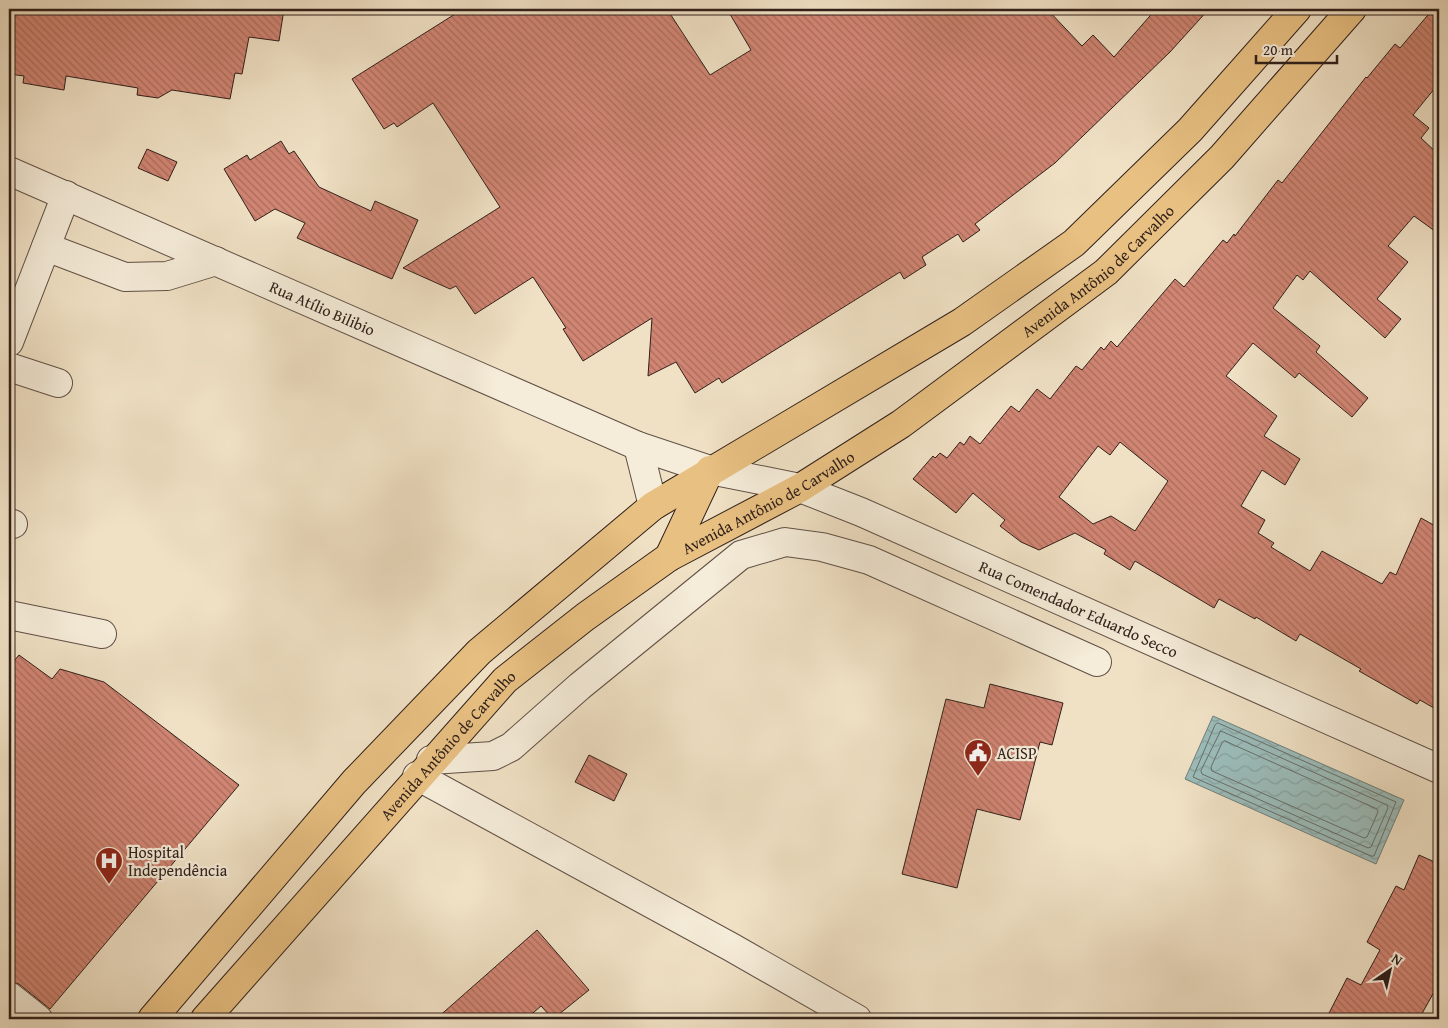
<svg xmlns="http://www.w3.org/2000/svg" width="1448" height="1028" font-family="'Gentium Book Plus',serif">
<defs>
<pattern id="water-waves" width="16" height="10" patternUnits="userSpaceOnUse" patternTransform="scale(1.25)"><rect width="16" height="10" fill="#9bbcba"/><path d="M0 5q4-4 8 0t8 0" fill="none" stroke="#86a19f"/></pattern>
<pattern id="building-back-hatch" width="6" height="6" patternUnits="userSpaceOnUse" patternTransform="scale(1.25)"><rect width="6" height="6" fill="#d18573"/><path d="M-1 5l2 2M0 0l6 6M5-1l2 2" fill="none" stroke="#aa6c5e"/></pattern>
</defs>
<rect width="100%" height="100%" fill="#f0e1c5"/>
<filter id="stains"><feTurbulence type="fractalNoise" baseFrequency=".004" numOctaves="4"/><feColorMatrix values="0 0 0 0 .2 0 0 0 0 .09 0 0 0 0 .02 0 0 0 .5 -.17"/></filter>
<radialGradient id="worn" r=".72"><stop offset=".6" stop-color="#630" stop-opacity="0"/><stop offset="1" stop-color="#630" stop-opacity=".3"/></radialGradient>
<path fill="url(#water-waves)" stroke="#707e7a" d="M 1213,716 L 1404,800 L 1376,864 L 1185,779 Z"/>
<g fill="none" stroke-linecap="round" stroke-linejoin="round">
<g stroke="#666e6a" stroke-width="1">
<path d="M 1218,723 L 1396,802 L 1374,856 L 1371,856 L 1193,777 L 1215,725 Z"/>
<path d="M 1221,731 L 1387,805 L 1388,808 L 1371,847 L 1368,848 L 1202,774 L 1201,771 Z"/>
<path d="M 1225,741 L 1377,809 L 1378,812 L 1367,837 L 1364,838 L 1212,771 L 1211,767 L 1222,743 Z"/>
</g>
</g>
<g fill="url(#building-back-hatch)" stroke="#30201b" fill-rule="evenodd">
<path d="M 9,9 L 66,9 L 91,12 L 91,9 L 284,9 L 279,41 L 249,37 L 242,74 L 235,73 L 230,99 L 172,90 L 158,98 L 137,95 L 138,88 L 66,76 L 64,90 L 23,83 L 24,76 L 9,74 Z"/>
<path d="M 463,9 L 617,9 L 621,15 L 632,9 L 667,9 L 710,75 L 751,50 L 727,9 L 1047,9 L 1082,46 L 1093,35 L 1114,57 L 1156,9 L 1209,9 L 1170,52 L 1055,163 L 975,224 L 980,230 L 963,242 L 958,234 L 922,257 L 926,265 L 904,279 L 900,272 L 722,383 L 719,378 L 695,393 L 676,362 L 648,376 L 652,318 L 583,361 L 563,329 L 566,328 L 533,277 L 475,314 L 456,286 L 450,289 L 403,268 L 500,207 L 433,103 L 397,127 L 394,123 L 384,129 L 352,79 Z"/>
<path d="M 1433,9 L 1439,9 L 1439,83 L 1413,115 L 1429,128 L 1421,138 L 1439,155 L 1439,234 L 1414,216 L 1388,246 L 1408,262 L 1377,299 L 1401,319 L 1385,338 L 1310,271 L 1303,280 L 1297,275 L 1273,308 L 1320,346 L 1316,352 L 1368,398 L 1352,417 L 1299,373 L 1295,378 L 1253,343 L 1226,376 L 1277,416 L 1264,436 L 1300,459 L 1285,485 L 1262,470 L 1241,506 L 1265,520 L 1258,533 L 1274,543 L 1271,547 L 1310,571 L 1322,551 L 1382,584 L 1390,572 L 1396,575 L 1421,518 L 1439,528 L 1439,711 L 1420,700 L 1417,704 L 1359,671 L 1361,669 L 1300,634 L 1296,641 L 1256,617 L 1255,619 L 1219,599 L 1214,608 L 1135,561 L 1130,570 L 1104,554 L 1106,550 L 1075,533 L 1039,550 L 1021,542 L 1000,526 L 1005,520 L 973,493 L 956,513 L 913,479 L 933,456 L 935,458 L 940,453 L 947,458 L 960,442 L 964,445 L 970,436 L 980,444 L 1011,406 L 1019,412 L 1037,389 L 1050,399 L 1076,366 L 1082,370 L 1101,347 L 1104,350 L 1111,341 L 1117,347 L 1175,279 L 1184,287 L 1223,240 L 1227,243 L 1234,234 L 1235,236 L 1278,180 L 1282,183 L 1366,77 L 1367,78 L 1395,44 L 1400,48 ZM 1120,442 L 1168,481 L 1135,531 L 1111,516 L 1093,524 L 1059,497 L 1098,446 L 1110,455 Z"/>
<path d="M 281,141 L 289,154 L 294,151 L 319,187 L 371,211 L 375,201 L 418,220 L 392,279 L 297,238 L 305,223 L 275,209 L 255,221 L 224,169 L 247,155 L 250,160 Z"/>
<path d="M 147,149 L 177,162 L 168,181 L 138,168 Z"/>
<path d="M 19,655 L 52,679 L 60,669 L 104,682 L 239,785 L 50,1009 L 19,984 L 9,981 L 9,667 Z"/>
<path d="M 990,684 L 1063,703 L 1052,745 L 1040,742 L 1020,820 L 977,809 L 957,888 L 902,874 L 946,699 L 984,708 Z"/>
<path d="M 589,755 L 627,774 L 614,801 L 575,782 Z"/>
<path d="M 1419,855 L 1439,864 L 1439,983 L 1419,1019 L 1326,1019 L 1347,978 L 1361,985 L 1380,950 L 1367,942 L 1396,886 L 1404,890 Z"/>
<path d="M 537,930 L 589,990 L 553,1019 L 541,1006 L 526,1019 L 436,1019 Z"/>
</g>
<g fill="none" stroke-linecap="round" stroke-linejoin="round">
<defs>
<g id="minor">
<path id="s1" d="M 9,171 L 638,446 L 710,470 L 800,488 L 861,512 L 1439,769"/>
<path d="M 46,247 L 125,277 L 167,276 L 216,261"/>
<path d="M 9,342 L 66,195"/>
<path d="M 9,367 L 58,383"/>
<path d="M 638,446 L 653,506"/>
<path d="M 9,523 L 13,524"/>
<path d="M 9,615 L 102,634"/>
<path d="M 431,760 L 493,756 L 511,747 L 580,686 L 741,555 L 785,542 L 822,547 L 869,560 L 1097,662"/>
<path d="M 417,776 L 731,947 L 857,1019"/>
<path d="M 9,996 L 38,1019"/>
</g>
<g id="major">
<path d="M 669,557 L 710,470"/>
<path d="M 152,1019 L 354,782 L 479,652 L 653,506 L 962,322 L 1074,243 L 1190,130 L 1297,9"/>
<path id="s2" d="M 205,1019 L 505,680 L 585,617 L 669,557 L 800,488 L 901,424 L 1106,272 L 1222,157 L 1352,9"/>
</g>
</defs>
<use href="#minor" stroke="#605046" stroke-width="30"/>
<use href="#major" stroke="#30201b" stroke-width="30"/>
<use href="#minor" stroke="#f5ecd9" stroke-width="28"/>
<use href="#major" stroke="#e8c082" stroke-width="28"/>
</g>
<defs>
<symbol id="civic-pin" viewBox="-11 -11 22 30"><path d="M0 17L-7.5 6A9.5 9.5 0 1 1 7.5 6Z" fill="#8f2418" stroke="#f5ecd9"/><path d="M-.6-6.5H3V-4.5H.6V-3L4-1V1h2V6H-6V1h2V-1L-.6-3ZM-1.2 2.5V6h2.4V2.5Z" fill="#fff"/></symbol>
<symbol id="hospital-pin" viewBox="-11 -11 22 30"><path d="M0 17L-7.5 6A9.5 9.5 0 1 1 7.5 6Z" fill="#8f2418" stroke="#f5ecd9"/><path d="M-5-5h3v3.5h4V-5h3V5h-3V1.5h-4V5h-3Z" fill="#fff"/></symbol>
</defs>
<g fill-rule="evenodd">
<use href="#civic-pin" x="962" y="737" width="32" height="43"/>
<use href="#hospital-pin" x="93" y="845" width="32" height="43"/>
</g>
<g text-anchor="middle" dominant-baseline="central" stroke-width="4.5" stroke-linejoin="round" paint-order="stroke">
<g font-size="16" fill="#30201b" stroke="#f5ecd9">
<text stroke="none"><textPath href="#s2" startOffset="1175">Avenida Antônio de Carvalho</textPath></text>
<text stroke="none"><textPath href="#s1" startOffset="342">Rua Atílio Bilibio</textPath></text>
<text stroke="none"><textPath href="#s2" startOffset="771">Avenida Antônio de Carvalho</textPath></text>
<text stroke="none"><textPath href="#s1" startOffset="1158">Rua Comendador Eduardo Secco</textPath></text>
<text stroke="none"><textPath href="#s2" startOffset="366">Avenida Antônio de Carvalho</textPath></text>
</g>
<g font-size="16" fill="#30201b" stroke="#f5ecd9" text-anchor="start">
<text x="997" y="753">ACISP</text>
<text x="128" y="852">Hospital<tspan x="128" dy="18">Independência</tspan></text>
</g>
</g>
<rect width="1448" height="1028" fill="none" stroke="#f0e1c5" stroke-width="30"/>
<rect x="10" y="10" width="1428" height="1008" fill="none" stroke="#30201b" stroke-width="2.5"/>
<rect x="15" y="15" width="1418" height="998" fill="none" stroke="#30201b"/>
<g transform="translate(1390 970) rotate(34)" stroke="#f5ecd9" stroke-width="4" paint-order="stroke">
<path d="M0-4L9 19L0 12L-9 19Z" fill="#30201b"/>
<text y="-8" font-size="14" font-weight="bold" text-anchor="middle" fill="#30201b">N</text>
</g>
<path d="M1256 55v8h81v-8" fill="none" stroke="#30201b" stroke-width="2.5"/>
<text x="1263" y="55" font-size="15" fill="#30201b" stroke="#f5ecd9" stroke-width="4" paint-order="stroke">20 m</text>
<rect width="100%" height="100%" filter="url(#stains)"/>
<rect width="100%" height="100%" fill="url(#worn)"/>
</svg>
